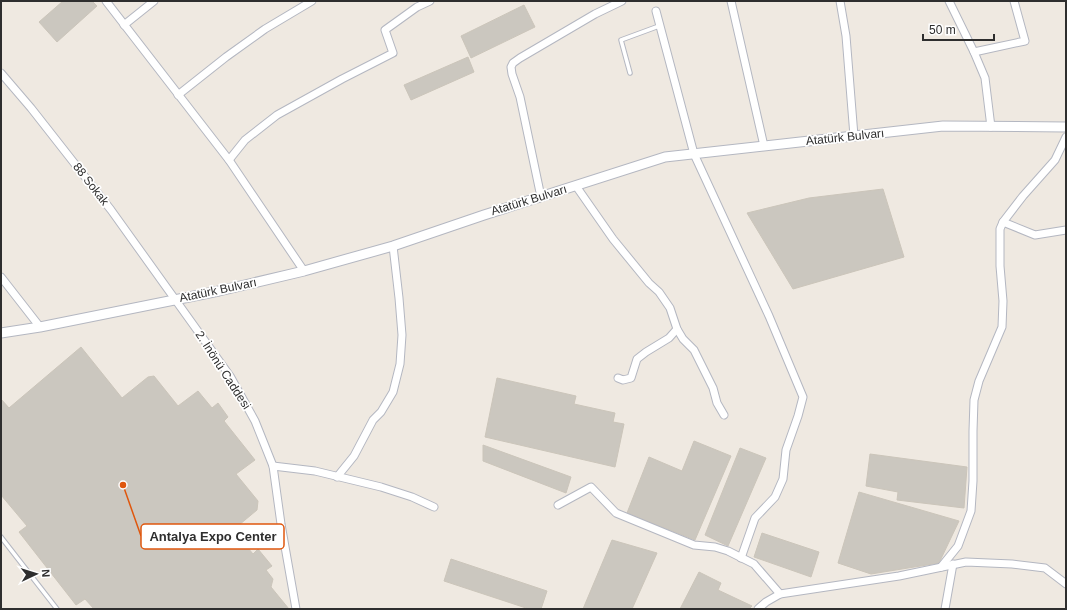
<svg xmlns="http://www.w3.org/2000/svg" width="1067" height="610" font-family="Arial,sans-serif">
<rect width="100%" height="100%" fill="#efe9e1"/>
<g fill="#cbc7bf" stroke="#cbc5ba">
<path d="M 63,1 L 92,1 L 97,6 L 57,42 L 39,22 Z"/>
<path d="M 524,5 L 535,27 L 471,58 L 461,36 Z"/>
<path d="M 468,57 L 474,72 L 411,100 L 404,85 Z"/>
<path d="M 883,189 L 904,257 L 793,289 L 747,213 L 809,198 Z"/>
<path d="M 81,347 L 122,398 L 148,377 L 154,376 L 178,406 L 198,391 L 212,408 L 218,403 L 228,417 L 224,421 L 255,460 L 236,474 L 258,501 L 257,510 L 233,530 L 253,554 L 258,549 L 272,566 L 266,570 L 273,579 L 271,587 L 289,609 L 94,609 L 85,599 L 76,605 L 19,532 L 27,526 L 1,495 L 1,399 L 9,408 Z"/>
<path d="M 497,378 L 576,396 L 574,404 L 615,413 L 613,422 L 624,424 L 615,467 L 485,437 Z"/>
<path d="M 694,441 L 731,456 L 695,540 L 627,513 L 649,457 L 682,471 Z"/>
<path d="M 483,445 L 571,477 L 566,493 L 483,461 Z"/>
<path d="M 740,448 L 766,458 L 728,546 L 705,535 Z"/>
<path d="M 870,454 L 967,467 L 964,508 L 897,500 L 898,492 L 866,486 Z"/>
<path d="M 859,492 L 959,521 L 939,563 L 871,574 L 838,563 Z"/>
<path d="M 762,533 L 819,552 L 811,577 L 754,557 Z"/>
<path d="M 612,540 L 657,553 L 632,609 L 583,609 Z"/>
<path d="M 451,559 L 547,591 L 541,609 L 529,609 L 444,581 Z"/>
<path d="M 699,572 L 721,583 L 718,590 L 752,606 L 749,609 L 680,609 Z"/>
</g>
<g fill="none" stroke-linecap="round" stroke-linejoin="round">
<defs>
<g id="service">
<path d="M 630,73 L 621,40 L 659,26"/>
<path d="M 1,537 L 57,609"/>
</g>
<g id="minor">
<path d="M 106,1 L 229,160 L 304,271"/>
<path d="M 731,1 L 764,146"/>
<path d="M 840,1 L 846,36 L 854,136"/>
<path d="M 949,1 L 974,52 L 985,78 L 991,127"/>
<path d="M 656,11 L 694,154 L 769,316 L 803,397 L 798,416 L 786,450 L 783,479 L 775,497 L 755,518 L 741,558"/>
<path d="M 124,25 L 154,1"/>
<path d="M 974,52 L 1025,41 L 1014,1"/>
<path d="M 1,73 L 31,108 L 111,210 L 230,376 L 255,421 L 273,466 L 281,524 L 296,609"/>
<path d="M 178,95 L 226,57 L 265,29 L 312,1"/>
<path d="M 229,160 L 245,140 L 277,115 L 342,79 L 393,53 L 385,30 L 417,7 L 430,1"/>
<path d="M 576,186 L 613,239 L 649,283 L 659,292 L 670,308 L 677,329 L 683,339 L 694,350 L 713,388 L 717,403 L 724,415"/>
<path d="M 541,197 L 520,97 L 512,74 L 511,67 L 513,63 L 520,58 L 595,14 L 622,1"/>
<path d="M 1003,222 L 1035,235 L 1066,230"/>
<path d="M 1,277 L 40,327"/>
<path d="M 618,378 L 623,380 L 631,378 L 637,359 L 646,352 L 669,338 L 677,329"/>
<path d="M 273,466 L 315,471 L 381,487 L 412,497 L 434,507"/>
<path d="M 337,477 L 354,456 L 373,420 L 381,412 L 393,392 L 400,364 L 402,335 L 399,298 L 393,246"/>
<path d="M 558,505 L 591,487 L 616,513 L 694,545 L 715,547 L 728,551 L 754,564 L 780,594"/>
<path d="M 941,567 L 958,546 L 971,511 L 973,481 L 973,431 L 974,400 L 979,381 L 1002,327 L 1003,301 L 1000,266 L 1000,229 L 1003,222 L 1023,196 L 1055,160 L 1066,137"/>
<path d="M 758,609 L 766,602 L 780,594 L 899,576 L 966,562 L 1012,564 L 1045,568 L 1066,584"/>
<path d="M 945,609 L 953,564"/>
</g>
<path id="tertiary" d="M 1,333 L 40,327 L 219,291 L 304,271 L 393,246 L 484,215 L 665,157 L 943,126 L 1066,127"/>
</defs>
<use href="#service" stroke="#b4b7c1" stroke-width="5.5"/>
<use href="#minor" stroke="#b4b7c1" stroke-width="9"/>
<use href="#tertiary" stroke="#b4b7c1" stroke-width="11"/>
<use href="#service" stroke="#fff" stroke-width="3.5"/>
<use href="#minor" stroke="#fff" stroke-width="7"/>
<use href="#tertiary" stroke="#fff" stroke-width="9"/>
</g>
<g text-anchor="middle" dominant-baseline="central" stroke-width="3.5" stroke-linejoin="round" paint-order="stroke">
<g font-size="12" fill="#2e2e2e" stroke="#fff">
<text transform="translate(845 137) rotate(-6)">Atatürk Bulvarı</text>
<text transform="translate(91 184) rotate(52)">88 Sokak</text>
<text transform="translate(529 200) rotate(-17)">Atatürk Bulvarı</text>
<text transform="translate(218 290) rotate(-12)">Atatürk Bulvarı</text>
<text transform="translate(223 370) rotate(57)">2. İnönü Caddesi</text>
</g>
</g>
<path fill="none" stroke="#df570e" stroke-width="1.5" d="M123 485L141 536"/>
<circle fill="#df570e" stroke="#fff" stroke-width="1.5" cx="123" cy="485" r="4"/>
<rect fill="#fff" stroke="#df570e" stroke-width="1.5" x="141" y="524" width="143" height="25" rx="4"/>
<g font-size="13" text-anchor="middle" font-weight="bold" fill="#2e2e2e">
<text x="213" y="541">Antalya Expo Center</text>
</g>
<rect width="1067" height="610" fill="none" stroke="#2e2e2e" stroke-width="4"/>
<g transform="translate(36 574) rotate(86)" stroke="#ffffff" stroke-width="3" paint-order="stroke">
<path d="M0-3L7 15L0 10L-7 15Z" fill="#2e2e2e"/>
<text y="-6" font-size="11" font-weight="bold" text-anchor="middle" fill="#2e2e2e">N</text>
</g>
<path d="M923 34v6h71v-6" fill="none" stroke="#2e2e2e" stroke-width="2"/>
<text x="929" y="34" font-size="12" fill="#2e2e2e" stroke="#ffffff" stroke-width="3" paint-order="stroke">50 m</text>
</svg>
